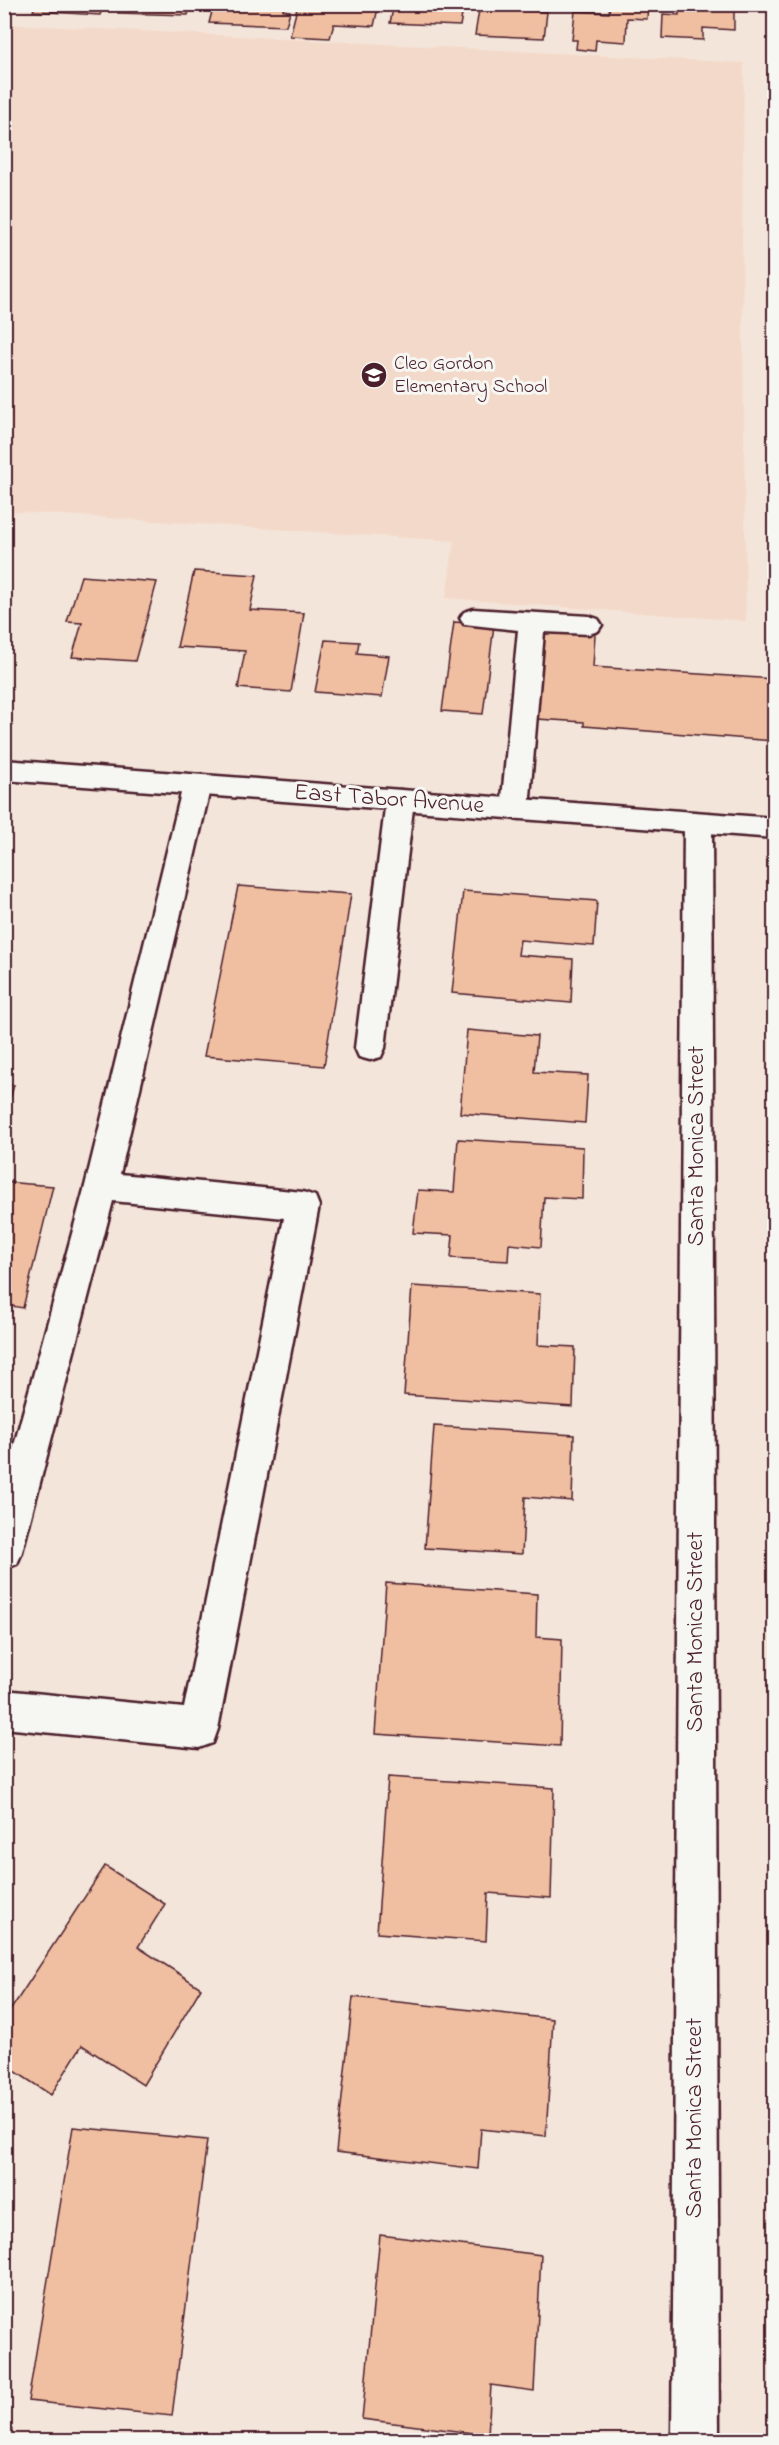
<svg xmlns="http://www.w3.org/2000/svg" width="779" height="2445" font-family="'Indie Flower',sans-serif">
<rect width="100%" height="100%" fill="#f4e5da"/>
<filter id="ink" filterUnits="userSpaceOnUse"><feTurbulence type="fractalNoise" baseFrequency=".0167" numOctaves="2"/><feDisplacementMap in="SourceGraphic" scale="12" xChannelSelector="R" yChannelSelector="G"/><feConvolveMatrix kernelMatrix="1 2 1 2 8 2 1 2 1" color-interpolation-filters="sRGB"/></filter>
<g filter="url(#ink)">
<path fill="#f3d9c9" d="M 5,24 L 744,63 L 742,240 L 746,621 L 446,598 L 454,541 L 5,511 Z"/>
<g fill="#f0bea1" stroke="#4a1f2b" stroke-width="1.5">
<path d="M 36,4 L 104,4 L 100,15 L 33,11 Z"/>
<path d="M 120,4 L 191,4 L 188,15 L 118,13 Z"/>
<path d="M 214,4 L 285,4 L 283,10 L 290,11 L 286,26 L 209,23 Z"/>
<path d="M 298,4 L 370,4 L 369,8 L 378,8 L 374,26 L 334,24 L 330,38 L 290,36 Z"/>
<path d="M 394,4 L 464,4 L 460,26 L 390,23 Z"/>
<path d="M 480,4 L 518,4 L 517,10 L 547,12 L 544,38 L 475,35 Z"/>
<path d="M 610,4 L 648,4 L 647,19 L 627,18 L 626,42 L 596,40 L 595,51 L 576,49 L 577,40 L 572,40 L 575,11 L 609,13 Z"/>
<path d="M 679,4 L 734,4 L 734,30 L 703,28 L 703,40 L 662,38 L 663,14 L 679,15 Z"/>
<path d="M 770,392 L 774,392 L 774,417 L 771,417 Z"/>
<path d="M 194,571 L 257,575 L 250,610 L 304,613 L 291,692 L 238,688 L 245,651 L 177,647 Z"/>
<path d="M 81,576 L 157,582 L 135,661 L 72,657 L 82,623 L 67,622 Z"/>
<path d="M 454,622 L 494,625 L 483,714 L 442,711 Z"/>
<path d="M 544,630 L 595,634 L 593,667 L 774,679 L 774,741 L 584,726 L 584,722 L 537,719 Z"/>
<path d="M 325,640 L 359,642 L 357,653 L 389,656 L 382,697 L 315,692 Z"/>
<path d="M 238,886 L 351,894 L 324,1066 L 204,1056 Z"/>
<path d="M 463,891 L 597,901 L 594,946 L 520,940 L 518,955 L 573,959 L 571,1003 L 452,993 Z"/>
<path d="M 467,1030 L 537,1036 L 534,1072 L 588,1075 L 585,1123 L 460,1113 Z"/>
<path d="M 4,1085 L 14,1085 L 4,1120 Z"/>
<path d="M 458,1139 L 583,1147 L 582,1199 L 544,1197 L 541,1247 L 509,1244 L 508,1261 L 451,1258 L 453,1235 L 413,1233 L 418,1190 L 454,1192 Z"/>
<path d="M 4,1182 L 53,1186 L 23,1308 L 12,1306 L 4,1337 Z"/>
<path d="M 412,1286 L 540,1294 L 538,1345 L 575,1347 L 573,1407 L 404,1395 Z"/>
<path d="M 434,1426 L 574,1435 L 572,1501 L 525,1497 L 522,1554 L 425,1548 Z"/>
<path d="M 386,1583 L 537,1594 L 536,1637 L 562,1639 L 560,1746 L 375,1734 Z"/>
<path d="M 388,1777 L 554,1788 L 551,1898 L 488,1893 L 486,1941 L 377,1933 Z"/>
<path d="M 105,1866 L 165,1904 L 138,1947 L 201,1988 L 143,2085 L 82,2045 L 51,2095 L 4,2064 L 4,2020 Z"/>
<path d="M 353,1997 L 553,2019 L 546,2136 L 481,2129 L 478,2169 L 336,2152 Z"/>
<path d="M 73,2127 L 207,2140 L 172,2416 L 28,2401 Z"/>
<path d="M 380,2235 L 541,2255 L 534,2391 L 491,2385 L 488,2435 L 362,2419 Z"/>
</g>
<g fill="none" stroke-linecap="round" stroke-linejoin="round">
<defs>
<g id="service">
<path d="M 473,609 L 589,616 L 598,619 L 602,625 L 598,631 L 589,634 L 544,632 L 529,809 L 525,816 L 515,819 L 505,816 L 501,809 L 518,630 L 464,624 L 460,618 L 464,612 Z"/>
<path d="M 197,775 L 207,778 L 211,785 L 120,1174 L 303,1192 L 315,1196 L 319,1206 L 218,1729 L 213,1743 L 199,1748 L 4,1728 L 4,1690 L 184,1708 L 284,1218 L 113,1201 L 22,1552 L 17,1564 L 4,1569 L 4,1482 L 85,1186 L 183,785 L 187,778 Z"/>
<path d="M 400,790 L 410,793 L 414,800 L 385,1048 L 381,1057 L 370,1060 L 359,1057 L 355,1048 L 386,800 L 390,793 Z"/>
</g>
<path id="minor" d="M 698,813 L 708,816 L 712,823 L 719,2440 L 672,2440 L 684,823 L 688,816 Z"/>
<path id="secondary" d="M 4,760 L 774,818 L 774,838 L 4,780 Z"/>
</defs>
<use href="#service" stroke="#4a1f2b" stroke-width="5"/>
<use href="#minor" stroke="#4a1f2b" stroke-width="5"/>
<use href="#secondary" stroke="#4a1f2b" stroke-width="5"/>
<use href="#service" fill="#f6f6f2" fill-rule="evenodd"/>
<use href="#minor" fill="#f6f6f2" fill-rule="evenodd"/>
<use href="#secondary" fill="#f6f6f2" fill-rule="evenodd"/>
</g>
</g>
<defs>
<symbol id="school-disc" viewBox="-11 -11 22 22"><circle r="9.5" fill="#4a1f2b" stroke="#f6f6f2"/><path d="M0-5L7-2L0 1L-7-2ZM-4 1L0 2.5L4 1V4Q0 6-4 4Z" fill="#fff"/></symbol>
</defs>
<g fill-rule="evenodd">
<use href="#school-disc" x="359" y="360" width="30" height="30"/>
</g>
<g text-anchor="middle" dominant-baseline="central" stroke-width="6" stroke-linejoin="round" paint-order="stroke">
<g font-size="20" fill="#4a1f2b" stroke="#f6f6f2" text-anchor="start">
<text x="394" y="364">Cleo Gordon<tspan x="394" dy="23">Elementary School</tspan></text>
</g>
<g font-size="24" fill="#4a1f2b" stroke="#f6f6f2">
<text transform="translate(389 800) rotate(4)">East Tabor Avenue</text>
<text transform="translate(697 1146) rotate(-90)">Santa Monica Street</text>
<text transform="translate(696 1632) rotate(-90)">Santa Monica Street</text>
<text transform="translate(695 2118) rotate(-90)">Santa Monica Street</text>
</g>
</g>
<rect width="779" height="2445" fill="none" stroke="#f6f6f2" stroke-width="24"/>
<rect x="12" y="12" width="755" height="2421" fill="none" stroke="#4a1f2b" stroke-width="2" filter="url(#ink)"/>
</svg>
